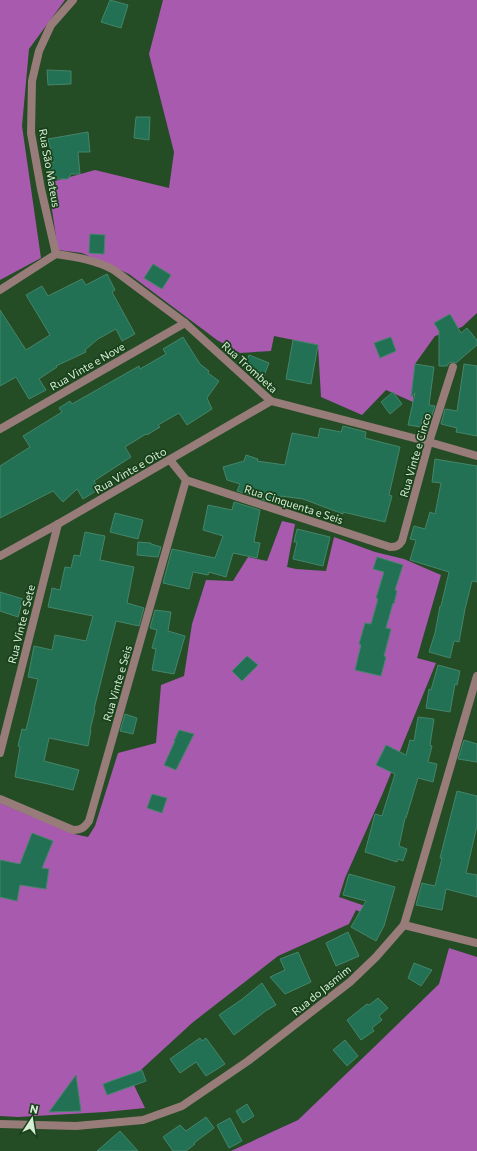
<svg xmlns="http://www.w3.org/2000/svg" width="477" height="1151" font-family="Commissioner,sans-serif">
<rect width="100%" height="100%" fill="#244c25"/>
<g fill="#a75aae">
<path d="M 0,0 L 65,0 L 29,49 L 22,126 L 41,258 L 0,280 Z"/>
<path d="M 163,0 L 477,0 L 477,313 L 462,327 L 435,336 L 415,364 L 413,402 L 386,390 L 362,415 L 321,397 L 318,345 L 274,336 L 271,351 L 240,353 L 217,340 L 129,274 L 82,253 L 58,250 L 48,183 L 95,170 L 169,188 L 174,152 L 149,54 Z"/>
<path d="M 282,521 L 295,524 L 287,567 L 296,569 L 326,571 L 334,537 L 375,552 L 404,559 L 441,575 L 417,658 L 436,663 L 382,795 L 345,878 L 339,897 L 368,907 L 369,916 L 356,910 L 349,924 L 278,956 L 192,1023 L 131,1079 L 145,1108 L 105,1112 L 18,1117 L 0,1116 L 0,803 L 74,834 L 88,837 L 95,826 L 118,753 L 156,743 L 161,685 L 184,676 L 192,624 L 206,580 L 233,581 L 248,557 L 267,561 Z"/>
<path d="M 449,948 L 477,957 L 477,1151 L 231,1151 L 298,1120 L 369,1052 L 439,984 Z"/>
</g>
<g fill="#237154" stroke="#45856a">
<path d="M 110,0 L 128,5 L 121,28 L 101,22 Z"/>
<path d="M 47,70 L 71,71 L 71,84 L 48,85 Z"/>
<path d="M 136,117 L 150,117 L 149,140 L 134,138 Z"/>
<path d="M 88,132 L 90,152 L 78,152 L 80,174 L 71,174 L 68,179 L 48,179 L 47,163 L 54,162 L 48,139 Z"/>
<path d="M 90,234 L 105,235 L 104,254 L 89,253 Z"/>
<path d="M 153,264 L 171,275 L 162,289 L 144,278 Z"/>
<path d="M 107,274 L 115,290 L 112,292 L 135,334 L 122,341 L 116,329 L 98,339 L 85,350 L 86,352 L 56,366 L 57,367 L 39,379 L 46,390 L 29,399 L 16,377 L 0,386 L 0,310 L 26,350 L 50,335 L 26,295 L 42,286 L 48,296 L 82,279 L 86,285 Z"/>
<path d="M 450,314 L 461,333 L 467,328 L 477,340 L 477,345 L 456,363 L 452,362 L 449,363 L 447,366 L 439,366 L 439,331 L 434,323 Z"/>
<path d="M 183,337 L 200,364 L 209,371 L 208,373 L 219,381 L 207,398 L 212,409 L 187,425 L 179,413 L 158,425 L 160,427 L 147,435 L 146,434 L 125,447 L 131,457 L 94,481 L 99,489 L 83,499 L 77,489 L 63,502 L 53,491 L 0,518 L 0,466 L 30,447 L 23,436 L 62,412 L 59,408 L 70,401 L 72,404 L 139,366 L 140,369 L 166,354 L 163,349 Z"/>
<path d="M 391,337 L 396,351 L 380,358 L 374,343 Z"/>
<path d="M 293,340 L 318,345 L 311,384 L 286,379 Z"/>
<path d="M 249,355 L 269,363 L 264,376 L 244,368 Z"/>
<path d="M 415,364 L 434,367 L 429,405 L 435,406 L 430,421 L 422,419 L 421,427 L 408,425 L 415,393 L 411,397 Z"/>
<path d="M 464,364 L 477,366 L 477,436 L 456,432 L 457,428 L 441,424 L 445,409 L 457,411 Z"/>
<path d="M 393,392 L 402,404 L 390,414 L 381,402 Z"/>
<path d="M 343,426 L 366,432 L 365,438 L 400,447 L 389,495 L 392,496 L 385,522 L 343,512 L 343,514 L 303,499 L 281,496 L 279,505 L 237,491 L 240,484 L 227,480 L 223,467 L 244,461 L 246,455 L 258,459 L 257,461 L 285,465 L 292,433 L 318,438 L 320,428 L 341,432 Z"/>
<path d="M 435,459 L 477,466 L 477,582 L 472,581 L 465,609 L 459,642 L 454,641 L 450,658 L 429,652 L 435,633 L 440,606 L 441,606 L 449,572 L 410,560 L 416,540 L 410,539 L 414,526 L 425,529 L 430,512 L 435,514 L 441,483 L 432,482 Z"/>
<path d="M 234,502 L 260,510 L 254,542 L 260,543 L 257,558 L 233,553 L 226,577 L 209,572 L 208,575 L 193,572 L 189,589 L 163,583 L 172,549 L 215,558 L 223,536 L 203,530 L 208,505 L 232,510 Z"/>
<path d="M 115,513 L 143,520 L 138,539 L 110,532 Z"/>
<path d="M 297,529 L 330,537 L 323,566 L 293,559 L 297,542 L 294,542 Z"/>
<path d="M 85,532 L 105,536 L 100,560 L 134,567 L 127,603 L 144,608 L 139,626 L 116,621 L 94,709 L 95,710 L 90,730 L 91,730 L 88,746 L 49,738 L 44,761 L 79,770 L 73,790 L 48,784 L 15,777 L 20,747 L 18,746 L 22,729 L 26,730 L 38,679 L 28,677 L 34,646 L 52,650 L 55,635 L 86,641 L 93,616 L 48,607 L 52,588 L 60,590 L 65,567 L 71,568 L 74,555 L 80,556 Z"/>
<path d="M 138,542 L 151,543 L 151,544 L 161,547 L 158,557 L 137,555 Z"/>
<path d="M 377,557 L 403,565 L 395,590 L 397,591 L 394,604 L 393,603 L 386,628 L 391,629 L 384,656 L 386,657 L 381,676 L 355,670 L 361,645 L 359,644 L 365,623 L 371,624 L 378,599 L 376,598 L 384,572 L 373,569 Z"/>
<path d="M 0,592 L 23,599 L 18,617 L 0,611 Z"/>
<path d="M 155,610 L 171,612 L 168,631 L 185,636 L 174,674 L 152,670 L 156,649 L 152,648 L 157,630 L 150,628 Z"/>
<path d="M 247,656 L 258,665 L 242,681 L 232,671 Z"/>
<path d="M 438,665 L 460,671 L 457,685 L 455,684 L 450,712 L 426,708 L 429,689 L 431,690 Z"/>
<path d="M 125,714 L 137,718 L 133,734 L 120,731 Z"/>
<path d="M 418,717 L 434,719 L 430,745 L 432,746 L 428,762 L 437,764 L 433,782 L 418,778 L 406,818 L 405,818 L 399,846 L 407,849 L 403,861 L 398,859 L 397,862 L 365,852 L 375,814 L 382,816 L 395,774 L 376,765 L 386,745 L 406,755 L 410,740 L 414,741 Z"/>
<path d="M 179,730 L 194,734 L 176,770 L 164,765 L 175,741 L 174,741 Z"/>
<path d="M 464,740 L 477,744 L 477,762 L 458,759 Z"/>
<path d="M 457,791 L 477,796 L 477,826 L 466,873 L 477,875 L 477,897 L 446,889 L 442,910 L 416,905 L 422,883 L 435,886 L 442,858 L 440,858 Z"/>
<path d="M 152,794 L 167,798 L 162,813 L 147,808 Z"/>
<path d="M 32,833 L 53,841 L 42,868 L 49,869 L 46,889 L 20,885 L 17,901 L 0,897 L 0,860 L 20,864 Z"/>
<path d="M 349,874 L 395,887 L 384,926 L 376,941 L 351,927 L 366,901 L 343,895 Z"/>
<path d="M 348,932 L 359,956 L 336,966 L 326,943 Z"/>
<path d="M 298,952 L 311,982 L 285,994 L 270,977 L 285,970 L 280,959 Z"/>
<path d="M 414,963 L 432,970 L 421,986 L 408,978 Z"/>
<path d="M 262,983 L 276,1005 L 267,1010 L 234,1035 L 219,1015 L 241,1000 Z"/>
<path d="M 378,998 L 388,1008 L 379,1016 L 382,1020 L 372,1028 L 374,1031 L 361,1040 L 347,1020 L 367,1004 L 369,1005 Z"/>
<path d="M 200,1038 L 202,1041 L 206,1038 L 225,1064 L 206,1076 L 196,1062 L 180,1073 L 170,1059 Z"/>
<path d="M 345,1040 L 358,1056 L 347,1066 L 333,1050 Z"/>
<path d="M 142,1070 L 146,1081 L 107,1095 L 103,1084 Z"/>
<path d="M 76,1075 L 81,1111 L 49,1112 Z"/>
<path d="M 247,1104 L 254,1116 L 243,1123 L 236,1111 Z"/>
<path d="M 206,1117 L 214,1128 L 194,1143 L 195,1144 L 186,1151 L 173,1151 L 163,1137 L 180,1125 L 186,1131 Z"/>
<path d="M 230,1118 L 242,1141 L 229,1148 L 217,1125 Z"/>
<path d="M 120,1131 L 138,1151 L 97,1151 Z"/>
</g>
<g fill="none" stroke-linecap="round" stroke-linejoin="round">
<g stroke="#987c79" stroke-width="8">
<path d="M 56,254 C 76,257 96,260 114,270 L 185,323 L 271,401 L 429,442 L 477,456"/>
<path d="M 56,254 L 41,189 L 31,133 L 32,81 L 39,51 L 51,25 L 73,0"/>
<path d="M 0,290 L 56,254"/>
<path d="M 0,429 L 185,323"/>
<path d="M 186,480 L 390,547 C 396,547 399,546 402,541 L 429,442 L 453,367"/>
<path d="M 0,556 L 58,524 L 271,401"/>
<path d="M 0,753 L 58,524"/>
<path d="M 0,799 L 73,830 C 81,830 84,828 89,821 L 186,480 L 170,460"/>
<path d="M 404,925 L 477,943"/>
<path d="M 0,1124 L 76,1126 L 143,1120 L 182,1106 L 248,1061 L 350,982 L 376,957 L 404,925 L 477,676"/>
</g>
</g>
<g text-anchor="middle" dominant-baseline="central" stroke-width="3.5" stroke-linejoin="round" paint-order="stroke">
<g font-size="11" fill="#d6edd6" stroke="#19411a">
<text transform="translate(50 168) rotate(80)">Rua São Mateus</text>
<text transform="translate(87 366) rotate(-30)">Rua Vinte e Nove</text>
<text transform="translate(250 367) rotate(42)">Rua Trombeta</text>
<text transform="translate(415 455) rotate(-74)">Rua Vinte e Cinco</text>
<text transform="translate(130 470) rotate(-30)">Rua Vinte e Oito</text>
<text transform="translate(294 504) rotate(18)">Rua Cinquenta e Seis</text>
<text transform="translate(21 624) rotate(-76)">Rua Vinte e Sete</text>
<text transform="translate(117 683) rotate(-74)">Rua Vinte e Seis</text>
<text transform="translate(321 990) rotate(-39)">Rua do Jasmim</text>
</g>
</g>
<g transform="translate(32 1119) rotate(12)" stroke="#19411a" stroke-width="3" paint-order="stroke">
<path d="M0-3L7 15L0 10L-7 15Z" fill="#d6edd6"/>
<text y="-6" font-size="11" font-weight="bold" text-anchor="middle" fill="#d6edd6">N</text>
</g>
</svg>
